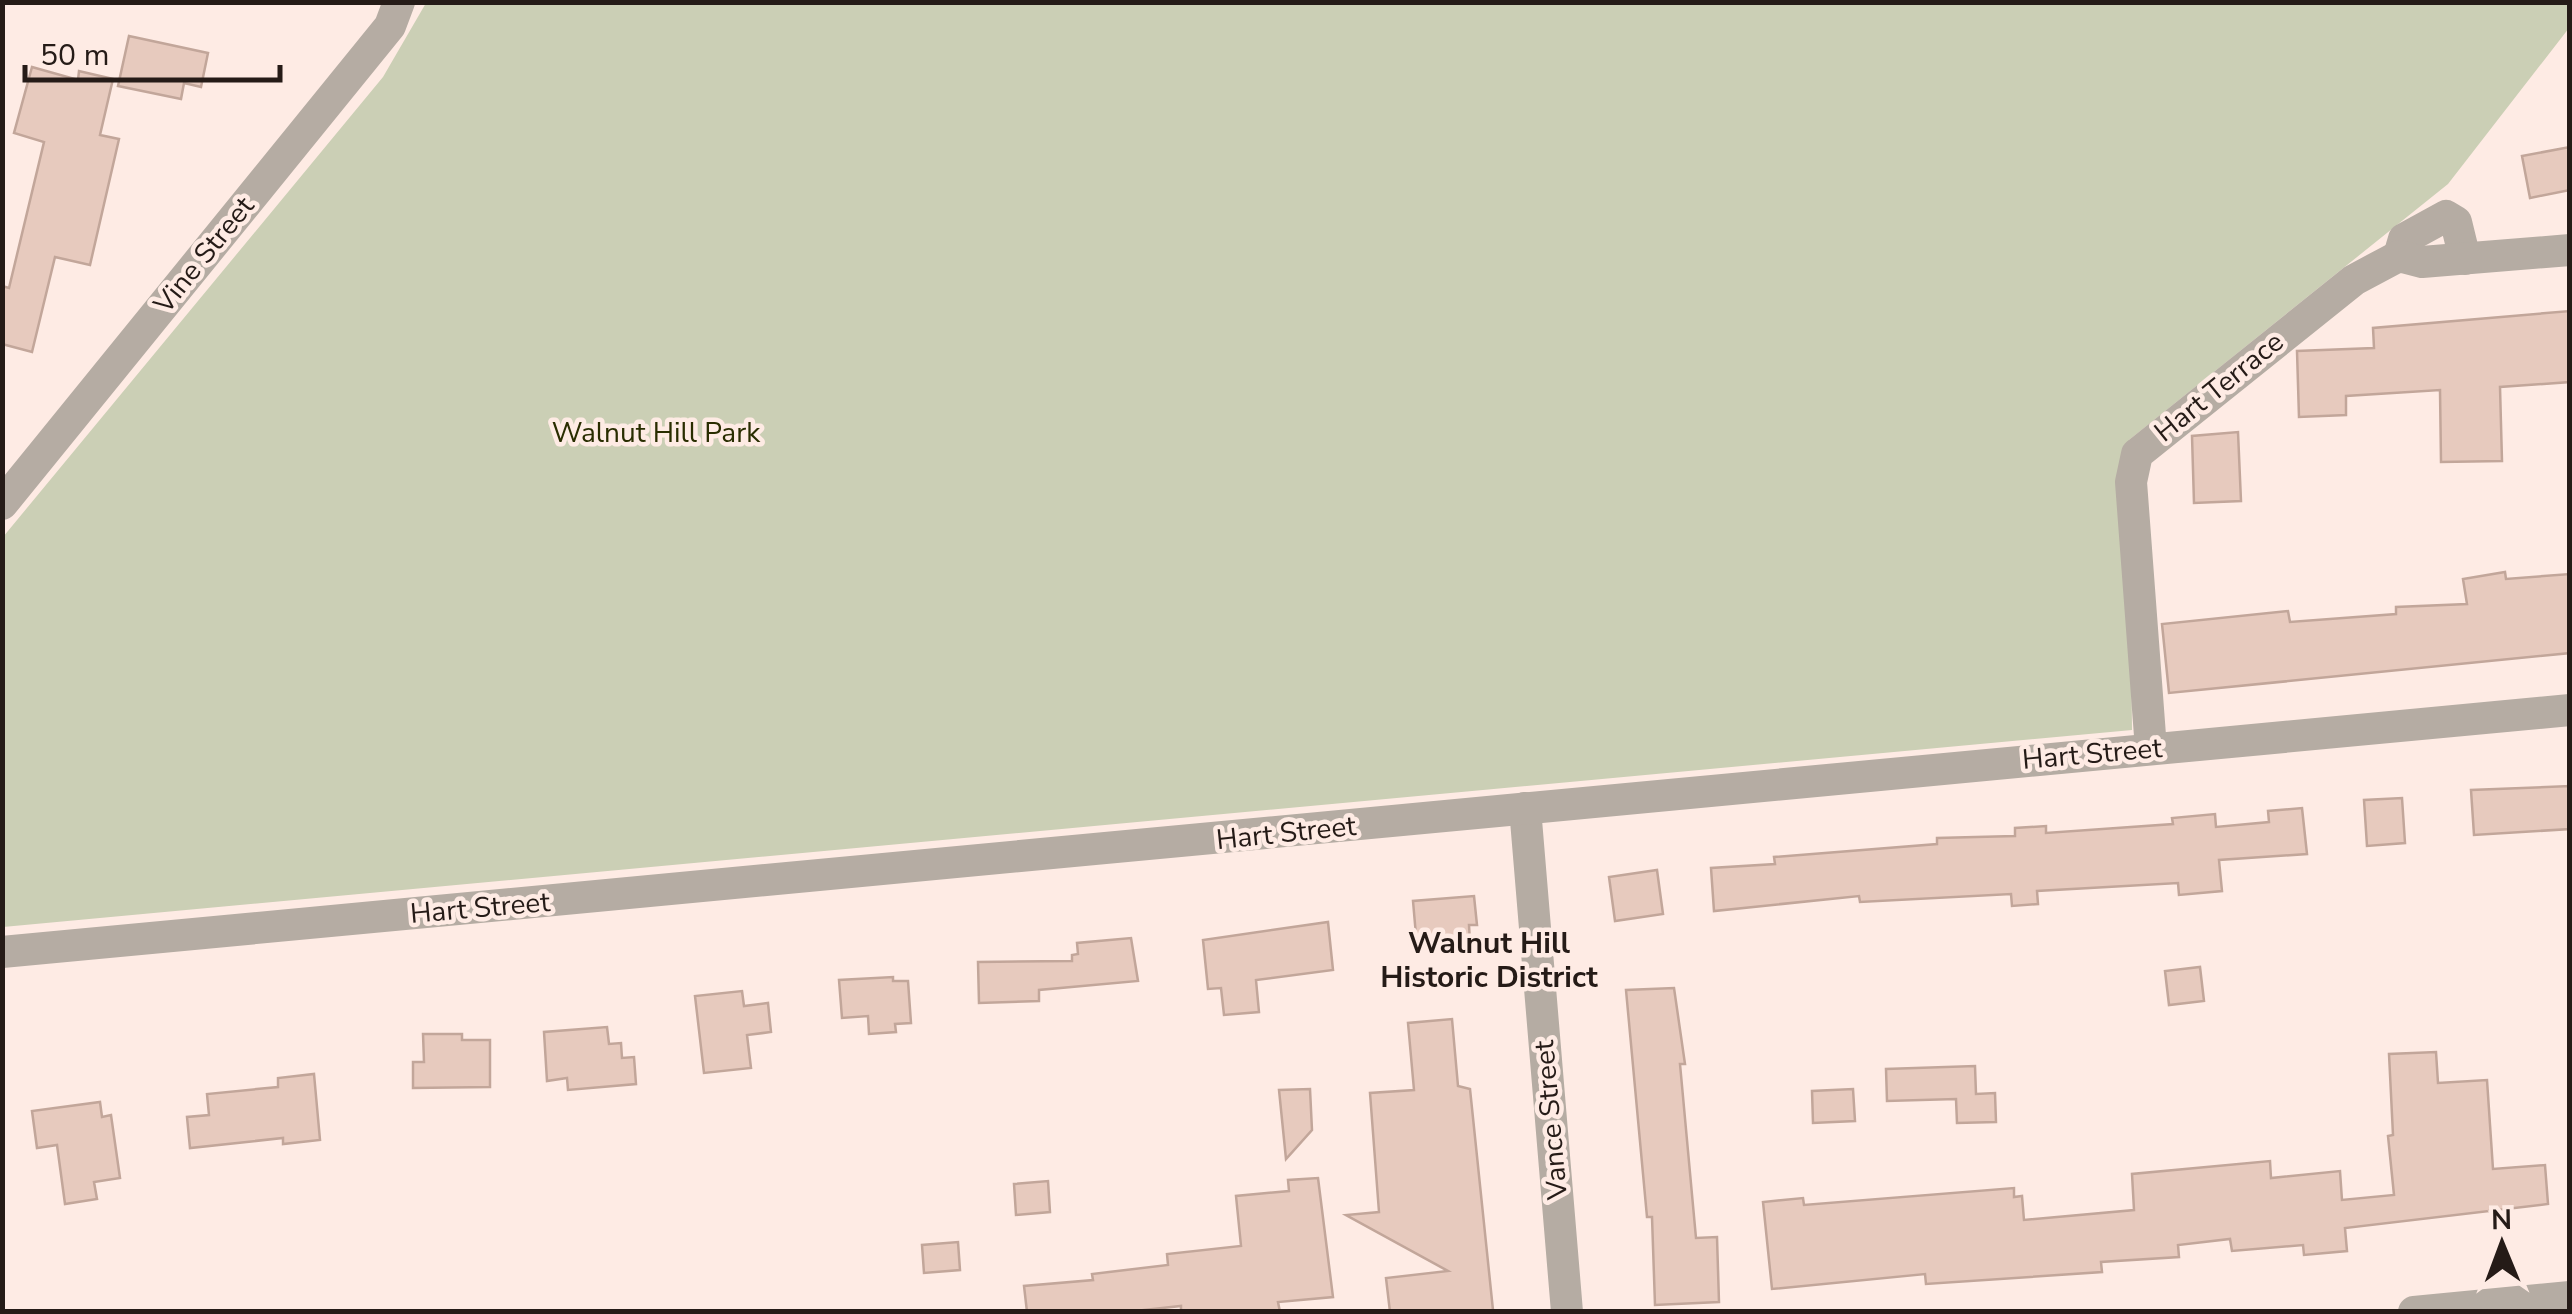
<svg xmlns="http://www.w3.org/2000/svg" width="2572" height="1314" font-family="'Nunito Sans',sans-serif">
<rect width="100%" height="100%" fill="#feebe4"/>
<path fill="#cbcfb5" d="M 426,3 L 2569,3 L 2569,28 L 2448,184 L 2129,440 L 2132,730 L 3,927 L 3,537 L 383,77 Z"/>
<g fill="#e7cabe" stroke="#c2a69a" stroke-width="2.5">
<path d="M 129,36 L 208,53 L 201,87 L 184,83 L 181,99 L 118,86 Z"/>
<path d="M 32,67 L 78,80 L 79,71 L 113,79 L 100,135 L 119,139 L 90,265 L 55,257 L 32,352 L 2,344 L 2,286 L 9,288 L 44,142 L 14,133 Z"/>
<path d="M 2570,147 L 2570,190 L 2530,198 L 2522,156 Z"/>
<path d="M 2570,311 L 2570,382 L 2500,387 L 2502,461 L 2441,462 L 2440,390 L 2346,396 L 2346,415 L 2299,417 L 2297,351 L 2374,348 L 2373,328 Z"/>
<path d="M 2238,432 L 2241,501 L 2194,503 L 2192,436 Z"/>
<path d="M 2505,572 L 2506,579 L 2570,574 L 2570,653 L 2169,693 L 2162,624 L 2288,611 L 2290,622 L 2396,614 L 2396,607 L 2467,604 L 2463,579 Z"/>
<path d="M 2570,786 L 2570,829 L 2474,835 L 2471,790 Z"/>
<path d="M 2402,798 L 2405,843 L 2367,846 L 2364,800 Z"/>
<path d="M 2302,808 L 2307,854 L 2219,860 L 2222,891 L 2179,895 L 2178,883 L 2037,891 L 2038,904 L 2012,906 L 2011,894 L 1860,902 L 1859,896 L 1714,911 L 1711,868 L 1775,864 L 1774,857 L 1937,844 L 1937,838 L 2015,836 L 2015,828 L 2046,826 L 2046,833 L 2173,824 L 2172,818 L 2215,814 L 2216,827 L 2269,822 L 2268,811 Z"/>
<path d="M 1657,870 L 1663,914 L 1615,921 L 1609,877 Z"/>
<path d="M 1474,896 L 1477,925 L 1469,925 L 1470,942 L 1417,947 L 1413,901 Z"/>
<path d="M 1328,922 L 1333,970 L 1256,980 L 1259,1012 L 1224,1015 L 1221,988 L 1208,989 L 1203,940 Z"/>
<path d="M 1131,938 L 1138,981 L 1039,990 L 1039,1001 L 979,1003 L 978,962 L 1072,961 L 1072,955 L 1078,954 L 1077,943 Z"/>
<path d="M 2200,967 L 2204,1001 L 2169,1005 L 2165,971 Z"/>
<path d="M 893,977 L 893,981 L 908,981 L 911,1023 L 895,1024 L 896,1032 L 869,1034 L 868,1016 L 842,1018 L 839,980 Z"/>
<path d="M 1674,988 L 1685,1064 L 1680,1064 L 1696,1238 L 1717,1237 L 1719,1302 L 1655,1305 L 1652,1217 L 1647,1217 L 1626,990 Z"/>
<path d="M 742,991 L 744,1006 L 768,1003 L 771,1032 L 747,1035 L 751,1068 L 704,1073 L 695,996 Z"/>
<path d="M 1452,1019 L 1458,1086 L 1470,1089 L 1493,1310 L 1390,1312 L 1386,1278 L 1448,1271 L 1346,1215 L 1379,1212 L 1370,1093 L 1414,1090 L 1408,1023 Z"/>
<path d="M 607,1027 L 609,1044 L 621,1043 L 622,1058 L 634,1057 L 636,1084 L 568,1090 L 567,1078 L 547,1081 L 544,1032 Z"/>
<path d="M 423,1034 L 462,1034 L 462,1040 L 490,1040 L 490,1087 L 413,1088 L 413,1062 L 424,1062 Z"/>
<path d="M 2436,1052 L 2438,1083 L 2487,1080 L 2493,1169 L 2545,1165 L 2548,1204 L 2345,1228 L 2347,1251 L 2304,1255 L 2303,1245 L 2232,1251 L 2230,1239 L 2178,1245 L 2179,1257 L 2101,1262 L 2102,1272 L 1926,1284 L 1925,1274 L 1772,1289 L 1763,1202 L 1803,1198 L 1804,1205 L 2014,1188 L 2014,1197 L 2022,1196 L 2024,1220 L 2134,1210 L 2132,1174 L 2270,1161 L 2271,1178 L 2340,1171 L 2342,1200 L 2394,1195 L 2388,1136 L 2393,1135 L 2389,1054 Z"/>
<path d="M 1975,1066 L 1976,1094 L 1995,1093 L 1996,1122 L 1957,1123 L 1956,1099 L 1887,1101 L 1886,1069 Z"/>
<path d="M 314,1074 L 320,1140 L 283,1144 L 283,1138 L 190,1148 L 187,1117 L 209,1115 L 207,1094 L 278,1087 L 278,1078 Z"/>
<path d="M 1310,1089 L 1312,1130 L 1286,1159 L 1279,1090 Z"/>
<path d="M 1853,1089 L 1855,1121 L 1813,1123 L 1812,1091 Z"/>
<path d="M 100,1102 L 102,1117 L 111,1115 L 120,1178 L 94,1182 L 97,1199 L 65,1204 L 57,1145 L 37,1148 L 32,1111 Z"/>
<path d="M 1318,1178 L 1333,1297 L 1278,1302 L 1280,1312 L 1181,1312 L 1181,1306 L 1126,1312 L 1027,1312 L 1024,1286 L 1093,1280 L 1092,1274 L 1168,1265 L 1167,1254 L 1241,1246 L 1236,1196 L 1289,1191 L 1288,1180 Z"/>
<path d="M 1048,1181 L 1050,1212 L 1016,1215 L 1014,1184 Z"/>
<path d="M 958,1242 L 960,1270 L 924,1273 L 922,1245 Z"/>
</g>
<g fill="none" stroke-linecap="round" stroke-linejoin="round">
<g stroke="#b5aca3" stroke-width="32">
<path d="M 2399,256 L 2404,239 L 2446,216 L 2456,222 L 2465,259"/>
<path d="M 2,504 L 390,26 L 399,2"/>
<path d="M 2151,749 L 2131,482 L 2137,454 L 2354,280 L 2399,256 L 2422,262 L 2570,250"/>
<path d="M 1525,808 L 1567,1312"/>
<path d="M 2,952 L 2570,710"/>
<path d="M 2414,1312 L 2570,1297"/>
</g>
</g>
<g text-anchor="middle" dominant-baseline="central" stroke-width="9" stroke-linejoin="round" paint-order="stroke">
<g font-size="28" fill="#251b17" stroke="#feebe4">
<text transform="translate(204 255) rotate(-51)">Vine Street</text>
<text transform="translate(2219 387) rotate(-39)">Hart Terrace</text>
<text transform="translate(2092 754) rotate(-5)">Hart Street</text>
<text transform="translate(1286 833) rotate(-6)">Hart Street</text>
<text transform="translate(480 908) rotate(-5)">Hart Street</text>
<text transform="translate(1551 1120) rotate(-95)">Vance Street</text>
</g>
<g font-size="28" fill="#292d00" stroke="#feebe4">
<text x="656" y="433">Walnut Hill Park</text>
</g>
<g font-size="30" font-weight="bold" fill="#251b17" stroke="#feebe4">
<text x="1489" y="943">Walnut Hill<tspan x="1489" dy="34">Historic District</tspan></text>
</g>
</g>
<rect width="2572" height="1314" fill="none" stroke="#251b17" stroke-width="10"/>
<g transform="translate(2502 1244) rotate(359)" stroke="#feebe4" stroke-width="8" paint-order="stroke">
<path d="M0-8L18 38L0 25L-18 38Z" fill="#251b17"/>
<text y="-15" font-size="28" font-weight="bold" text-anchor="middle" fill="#251b17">N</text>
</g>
<path d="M25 65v15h255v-15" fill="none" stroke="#251b17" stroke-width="5"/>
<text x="40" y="65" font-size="30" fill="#251b17" stroke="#feebe4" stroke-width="8" paint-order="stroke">50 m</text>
</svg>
